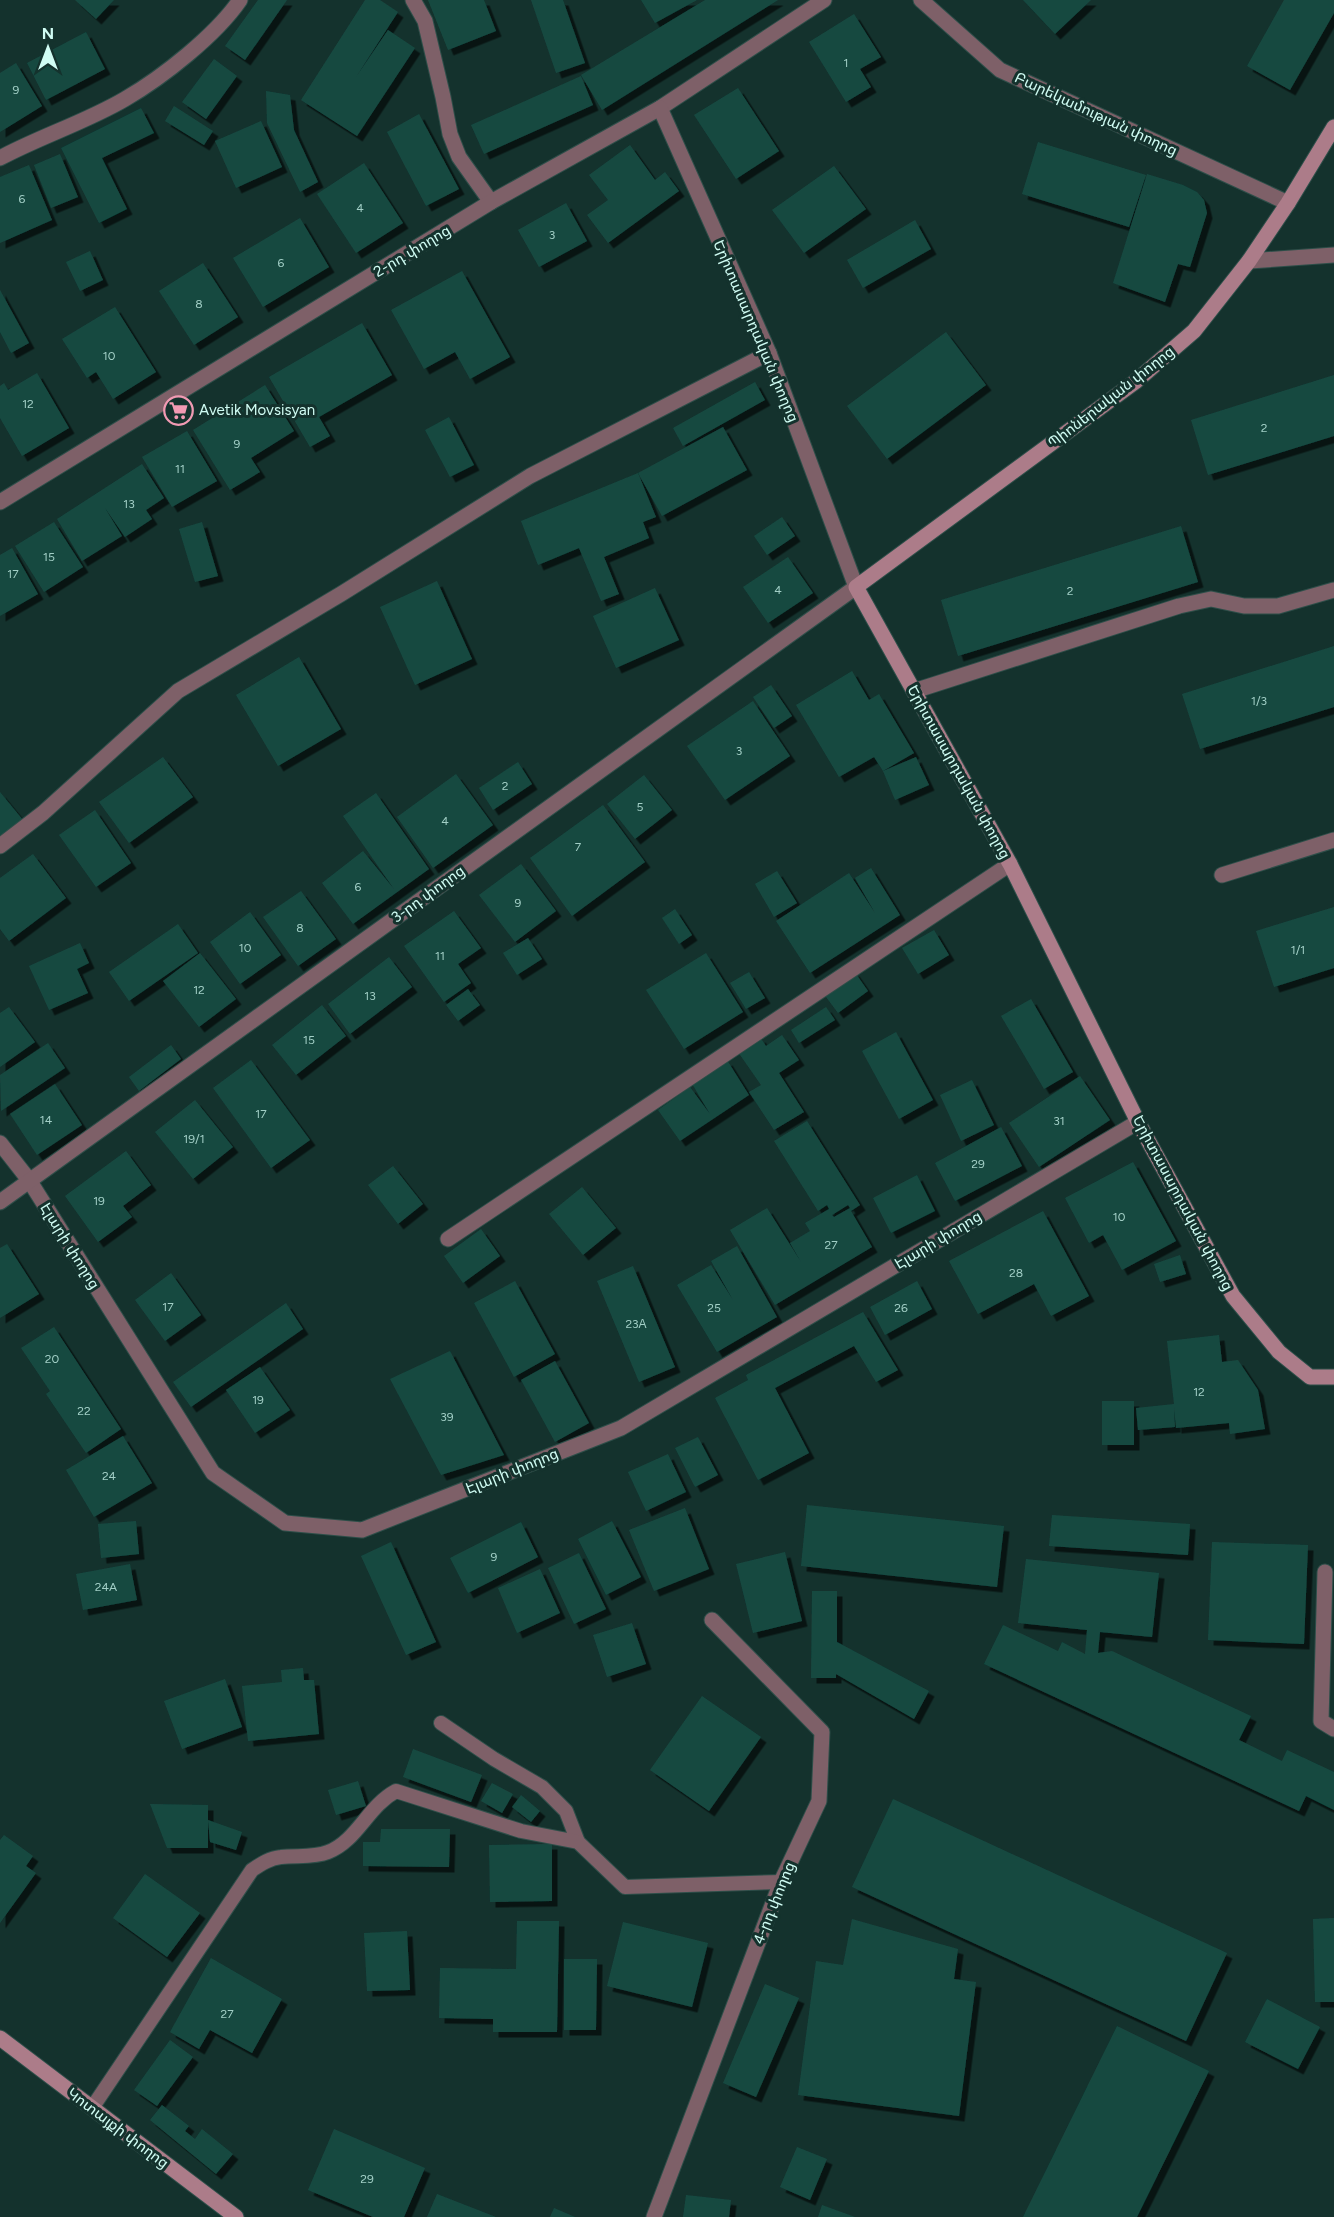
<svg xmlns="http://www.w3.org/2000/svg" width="1334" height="2217" font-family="Figtree,'Noto Sans Armenian',sans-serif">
<defs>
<filter id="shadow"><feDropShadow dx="5.5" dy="5.5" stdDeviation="0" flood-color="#0009"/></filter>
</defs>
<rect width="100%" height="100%" fill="#14322d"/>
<g fill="#164941" fill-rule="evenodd" filter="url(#shadow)">
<path d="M 75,0 L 114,0 L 96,19 Z"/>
<path d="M 258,0 L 287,0 L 245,60 L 225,46 Z"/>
<path d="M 365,0 L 380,0 L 398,12 L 356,77 L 388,30 L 415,48 L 357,136 L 301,100 Z"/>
<path d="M 428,0 L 484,0 L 496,31 L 448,50 Z"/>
<path d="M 531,0 L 563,0 L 585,63 L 556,73 Z"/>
<path d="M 641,0 L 697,0 L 655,23 Z"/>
<path d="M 705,0 L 778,0 L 602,110 L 581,75 Z"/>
<path d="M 1023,0 L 1091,0 L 1055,34 Z"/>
<path d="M 1284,0 L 1334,0 L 1334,13 L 1290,90 L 1247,66 Z"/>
<path d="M 854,14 L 881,57 L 860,69 L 871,87 L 846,102 L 809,42 Z"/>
<path d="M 86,32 L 105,69 L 46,100 L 27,63 Z"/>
<path d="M 214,59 L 237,76 L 206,119 L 182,102 Z"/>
<path d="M 16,63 L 42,106 L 0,132 L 0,73 Z"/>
<path d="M 581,76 L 593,105 L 484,154 L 471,125 Z"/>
<path d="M 738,88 L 779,151 L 736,179 L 694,115 Z"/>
<path d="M 266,91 L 290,95 L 294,130 L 318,182 L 300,192 L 267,123 Z"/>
<path d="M 174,106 L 213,131 L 204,145 L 165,121 Z"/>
<path d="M 141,108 L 154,133 L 102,158 L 127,209 L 99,223 L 61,148 Z"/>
<path d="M 419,114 L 459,189 L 426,206 L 387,132 Z"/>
<path d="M 261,121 L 282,167 L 236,188 L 215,141 Z"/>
<path d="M 1038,142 L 1146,175 L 1129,227 L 1022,194 Z"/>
<path d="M 630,145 L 655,180 L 665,172 L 679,191 L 608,243 L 587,215 L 608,200 L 589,175 Z"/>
<path d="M 60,154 L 78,197 L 51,208 L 34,165 Z"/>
<path d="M 364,163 L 403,223 L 356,253 L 317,194 Z"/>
<path d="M 29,165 L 52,220 L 0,243 L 0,177 Z"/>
<path d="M 834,166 L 866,209 L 804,253 L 772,210 Z"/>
<path d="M 1147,174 L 1183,185 L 1197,192 L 1204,200 L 1207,213 L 1190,267 L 1178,264 L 1165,302 L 1113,283 Z"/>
<path d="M 566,203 L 587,241 L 539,267 L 518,230 Z"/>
<path d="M 300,218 L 329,267 L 263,307 L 233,258 Z"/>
<path d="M 915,220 L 931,249 L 863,288 L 847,260 Z"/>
<path d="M 90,251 L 103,280 L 80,291 L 66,262 Z"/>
<path d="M 203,263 L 238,317 L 194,345 L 159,291 Z"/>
<path d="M 462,271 L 510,357 L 470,379 L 455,352 L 424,369 L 391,310 Z"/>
<path d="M 0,290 L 29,343 L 11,353 L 0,332 Z"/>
<path d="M 115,307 L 156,372 L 113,399 L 96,372 L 87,378 L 62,339 Z"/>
<path d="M 362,323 L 392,375 L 319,417 L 330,436 L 310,447 L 269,377 Z"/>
<path d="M 946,332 L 986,385 L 887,459 L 847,406 Z"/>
<path d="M 37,373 L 69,428 L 22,456 L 0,418 L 0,386 L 4,383 L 8,390 Z"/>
<path d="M 1334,375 L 1334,436 L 1208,475 L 1191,420 Z"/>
<path d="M 755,382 L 765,400 L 683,446 L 673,428 Z"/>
<path d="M 265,385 L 294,431 L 251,458 L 260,472 L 230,490 L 193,430 Z"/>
<path d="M 449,417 L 474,465 L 450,477 L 425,430 Z"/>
<path d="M 723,427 L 747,470 L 662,516 L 638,473 Z"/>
<path d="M 187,431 L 217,481 L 172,507 L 142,457 Z"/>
<path d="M 142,464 L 164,498 L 146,510 L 152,519 L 125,537 L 105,508 L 122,536 L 82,561 L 57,519 Z"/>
<path d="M 638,473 L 656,517 L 643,522 L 649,538 L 604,557 L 619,594 L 601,601 L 579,548 L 538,565 L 521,521 Z"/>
<path d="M 782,517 L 795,536 L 767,555 L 754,536 Z"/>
<path d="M 54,522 L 83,567 L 44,592 L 15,546 Z"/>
<path d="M 202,522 L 218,576 L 195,582 L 179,529 Z"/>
<path d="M 1181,526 L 1198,582 L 958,656 L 941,600 Z"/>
<path d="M 12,548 L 38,594 L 0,616 L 0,555 Z"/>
<path d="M 788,557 L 813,593 L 768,623 L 743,587 Z"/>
<path d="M 437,581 L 472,659 L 415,685 L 380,607 Z"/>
<path d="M 655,588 L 679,640 L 616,668 L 593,616 Z"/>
<path d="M 1334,646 L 1334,707 L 1200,749 L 1182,694 Z"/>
<path d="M 299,657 L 341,729 L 278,766 L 236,695 Z"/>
<path d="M 852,671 L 869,700 L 879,694 L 914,753 L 883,771 L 874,757 L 839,777 L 796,705 Z"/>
<path d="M 771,685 L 792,716 L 774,728 L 753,697 Z"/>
<path d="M 753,701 L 790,756 L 725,800 L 687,746 Z"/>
<path d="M 163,757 L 193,797 L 129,843 L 99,802 Z"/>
<path d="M 916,757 L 929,785 L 895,800 L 883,771 Z"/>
<path d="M 518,762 L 532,784 L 493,810 L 479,788 Z"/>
<path d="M 456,774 L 493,825 L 433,868 L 397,817 Z"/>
<path d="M 644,775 L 672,810 L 635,839 L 607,804 Z"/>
<path d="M 0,792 L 23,820 L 0,839 Z"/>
<path d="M 376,793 L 429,869 L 353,924 L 322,883 L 363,851 L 394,889 L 343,816 Z"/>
<path d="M 603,805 L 645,862 L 572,916 L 530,858 Z"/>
<path d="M 95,810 L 131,863 L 96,887 L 59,835 Z"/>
<path d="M 33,854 L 66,898 L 9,941 L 0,929 L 0,878 Z"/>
<path d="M 521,864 L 556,911 L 515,942 L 479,895 Z"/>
<path d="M 871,868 L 900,915 L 810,973 L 776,921 L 849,873 L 875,913 L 855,878 Z"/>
<path d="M 777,871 L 797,903 L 774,917 L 755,884 Z"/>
<path d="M 301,891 L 336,939 L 298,966 L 263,917 Z"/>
<path d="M 1334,907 L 1334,968 L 1274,987 L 1256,931 Z"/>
<path d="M 675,909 L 692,935 L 679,944 L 662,918 Z"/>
<path d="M 454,911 L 481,948 L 458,964 L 471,983 L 444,1002 L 404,946 Z"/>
<path d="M 250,912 L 281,955 L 240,984 L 210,942 Z"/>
<path d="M 178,924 L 198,953 L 129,1001 L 109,972 Z"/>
<path d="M 934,930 L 949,955 L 918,974 L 902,948 Z"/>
<path d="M 528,938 L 542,959 L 517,975 L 503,953 Z"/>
<path d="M 80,943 L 89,963 L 77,969 L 88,993 L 49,1010 L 29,966 Z"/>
<path d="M 200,953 L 236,999 L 199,1027 L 163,981 Z"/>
<path d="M 706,953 L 743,1012 L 684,1049 L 646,990 Z"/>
<path d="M 389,957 L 412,987 L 350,1034 L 328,1004 Z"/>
<path d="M 854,971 L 868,991 L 838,1013 L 823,993 Z"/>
<path d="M 749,972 L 765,998 L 746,1009 L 730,983 Z"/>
<path d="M 468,989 L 480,1005 L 458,1021 L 446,1005 Z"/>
<path d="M 1031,999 L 1073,1072 L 1044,1089 L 1001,1016 Z"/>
<path d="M 322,1005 L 346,1036 L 296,1075 L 272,1045 Z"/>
<path d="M 9,1007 L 35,1042 L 0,1067 L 0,1013 Z"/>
<path d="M 826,1007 L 835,1020 L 799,1043 L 791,1030 Z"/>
<path d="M 896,1032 L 933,1100 L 899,1119 L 862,1051 Z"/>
<path d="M 782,1035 L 799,1060 L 779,1073 L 804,1112 L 774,1130 L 749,1092 L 761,1085 L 738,1052 L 760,1037 L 766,1046 Z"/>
<path d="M 48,1043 L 65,1068 L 1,1111 L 0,1075 Z"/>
<path d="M 171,1045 L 181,1059 L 139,1091 L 129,1077 Z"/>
<path d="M 251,1060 L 310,1140 L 271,1168 L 213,1088 Z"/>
<path d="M 727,1060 L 749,1095 L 680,1141 L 658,1110 L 690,1087 L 710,1114 L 691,1082 Z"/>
<path d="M 1080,1076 L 1110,1120 L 1039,1167 L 1009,1123 Z"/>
<path d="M 972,1080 L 994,1125 L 961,1141 L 940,1095 Z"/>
<path d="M 55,1084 L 82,1125 L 37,1155 L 10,1114 Z"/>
<path d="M 195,1100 L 233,1147 L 193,1179 L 155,1132 Z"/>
<path d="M 807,1121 L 860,1205 L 851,1211 L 872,1247 L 775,1305 L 730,1230 L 767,1208 L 801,1262 L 790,1243 L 810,1231 L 805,1223 L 829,1209 L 827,1205 L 818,1211 L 774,1141 ZM 848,1205 L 850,1208 L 834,1217 L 832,1215 Z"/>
<path d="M 1001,1127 L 1022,1166 L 955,1201 L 935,1163 Z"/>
<path d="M 126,1151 L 151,1185 L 123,1206 L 132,1217 L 98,1242 L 65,1196 Z"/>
<path d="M 1133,1162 L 1176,1241 L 1122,1270 L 1103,1235 L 1089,1243 L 1065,1198 Z"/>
<path d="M 393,1166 L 423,1204 L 398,1224 L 368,1185 Z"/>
<path d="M 917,1175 L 935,1211 L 891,1233 L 873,1198 Z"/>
<path d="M 582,1187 L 616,1228 L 583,1255 L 549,1214 Z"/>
<path d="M 1043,1211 L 1089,1296 L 1051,1316 L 1034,1284 L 978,1314 L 949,1261 Z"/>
<path d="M 481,1229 L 500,1256 L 463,1283 L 444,1256 Z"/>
<path d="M 7,1244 L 39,1294 L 0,1318 L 0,1248 Z"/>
<path d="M 737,1246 L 777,1317 L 717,1352 L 677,1285 L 711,1265 L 733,1300 L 711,1261 Z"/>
<path d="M 1180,1255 L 1186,1274 L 1160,1282 L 1154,1264 Z"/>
<path d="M 633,1266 L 675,1367 L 639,1382 L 597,1281 Z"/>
<path d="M 171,1273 L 201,1315 L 165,1341 L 135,1300 Z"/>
<path d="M 515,1281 L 555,1354 L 514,1377 L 474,1303 Z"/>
<path d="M 917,1281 L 932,1309 L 885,1335 L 870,1307 Z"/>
<path d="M 286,1303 L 303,1329 L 191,1407 L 173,1382 Z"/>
<path d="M 863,1312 L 898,1370 L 876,1382 L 854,1346 L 775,1388 L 809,1453 L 758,1480 L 715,1398 L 748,1380 L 746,1375 Z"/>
<path d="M 54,1327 L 121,1429 L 86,1453 L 46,1394 L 50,1391 L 21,1348 Z"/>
<path d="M 1219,1335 L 1222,1362 L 1238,1360 L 1258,1390 L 1265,1429 L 1230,1434 L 1229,1423 L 1176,1428 L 1174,1407 L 1175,1427 L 1138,1430 L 1136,1408 L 1174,1404 L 1167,1341 Z"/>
<path d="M 450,1351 L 504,1455 L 441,1475 L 390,1379 Z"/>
<path d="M 555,1361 L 589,1423 L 555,1442 L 521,1380 Z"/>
<path d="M 260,1367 L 290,1410 L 255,1433 L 226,1390 Z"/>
<rect x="1102" y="1401" width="32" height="44"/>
<path d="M 123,1436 L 152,1483 L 94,1517 L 66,1470 Z"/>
<path d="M 698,1437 L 718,1475 L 695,1487 L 675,1448 Z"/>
<path d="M 668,1454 L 686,1492 L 646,1511 L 628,1472 Z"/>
<path d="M 807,1505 L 1004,1526 L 997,1587 L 801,1566 Z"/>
<path d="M 685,1508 L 709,1569 L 654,1591 L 629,1530 Z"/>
<path d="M 1052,1515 L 1190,1524 L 1188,1555 L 1049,1546 Z"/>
<path d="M 136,1521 L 139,1554 L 101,1558 L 98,1524 Z"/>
<path d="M 612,1521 L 641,1577 L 606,1595 L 578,1539 Z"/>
<path d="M 521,1522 L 538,1557 L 468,1593 L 450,1558 Z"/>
<path d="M 391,1542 L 436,1642 L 406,1655 L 361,1556 Z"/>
<path d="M 1212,1542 L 1308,1545 L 1304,1644 L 1208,1640 Z"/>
<path d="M 785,1552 L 802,1621 L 753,1633 L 736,1564 Z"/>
<path d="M 579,1553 L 606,1609 L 574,1624 L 548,1568 Z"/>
<path d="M 1026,1559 L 1159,1573 L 1152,1637 L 1100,1632 L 1098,1653 L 1112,1651 L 1251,1716 L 1239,1740 L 1282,1761 L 1287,1750 L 1334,1772 L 1334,1810 L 1306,1796 L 1299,1811 L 984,1664 L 1003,1625 L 1058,1651 L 1062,1642 L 1085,1654 L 1087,1630 L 1018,1623 Z"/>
<path d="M 130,1564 L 137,1600 L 83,1610 L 76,1574 Z"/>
<path d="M 540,1569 L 560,1613 L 517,1633 L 498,1588 Z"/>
<path d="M 812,1591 L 837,1591 L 837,1642 L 929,1691 L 914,1719 L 836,1674 L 836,1678 L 811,1678 Z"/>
<path d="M 632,1623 L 646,1664 L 607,1677 L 593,1635 Z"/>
<path d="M 303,1668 L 304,1680 L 314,1680 L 319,1734 L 248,1741 L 242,1686 L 282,1682 L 281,1670 Z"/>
<path d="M 225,1679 L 242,1727 L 182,1749 L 164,1701 Z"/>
<path d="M 702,1696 L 761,1737 L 709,1811 L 650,1770 Z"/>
<path d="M 413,1749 L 482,1775 L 471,1802 L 403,1777 Z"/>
<path d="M 358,1781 L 366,1806 L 336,1815 L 328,1790 Z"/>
<path d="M 492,1783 L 513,1794 L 502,1813 L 481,1801 Z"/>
<path d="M 521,1795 L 540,1811 L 531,1822 L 512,1807 Z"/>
<path d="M 893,1799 L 1227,1953 L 1186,2041 L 852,1887 Z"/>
<path d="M 150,1804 L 208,1805 L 208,1848 L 167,1848 Z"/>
<path d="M 208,1820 L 242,1832 L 236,1850 L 210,1842 Z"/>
<path d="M 381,1829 L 450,1829 L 449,1867 L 363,1866 L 363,1842 L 380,1842 Z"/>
<path d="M 4,1835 L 33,1856 L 26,1866 L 36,1873 L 0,1923 L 0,1840 Z"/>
<path d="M 552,1844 L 552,1901 L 490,1902 L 489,1845 Z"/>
<path d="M 145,1874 L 200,1913 L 167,1957 L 113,1918 Z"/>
<path d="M 1334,1918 L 1334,2002 L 1315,2002 L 1313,1919 Z"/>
<path d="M 852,1919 L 958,1949 L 954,1979 L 976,1982 L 959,2116 L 798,2095 L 816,1961 L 843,1965 Z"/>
<path d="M 517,1921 L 559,1921 L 557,2032 L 493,2032 L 493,2019 L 439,2018 L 440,1968 L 516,1969 Z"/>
<path d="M 623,1922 L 708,1943 L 692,2007 L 607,1986 Z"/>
<path d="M 407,1931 L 410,1990 L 367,1991 L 364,1933 Z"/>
<path d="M 211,1958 L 282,1999 L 252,2053 L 210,2030 L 199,2049 L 170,2032 Z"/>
<path d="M 564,1959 L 597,1959 L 596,2030 L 564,2030 Z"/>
<path d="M 765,1984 L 799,1998 L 756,2097 L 723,2083 Z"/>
<path d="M 1267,1999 L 1320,2027 L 1298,2069 L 1245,2042 Z"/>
<path d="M 1117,2026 L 1209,2071 L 1137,2217 L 1023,2217 Z"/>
<path d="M 170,2040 L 193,2057 L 157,2106 L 134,2090 Z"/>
<path d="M 162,2105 L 189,2126 L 185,2131 L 195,2139 L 202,2129 L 233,2154 L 216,2174 L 150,2120 Z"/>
<path d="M 334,2129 L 425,2168 L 404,2217 L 373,2217 L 308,2190 Z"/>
<path d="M 797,2147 L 827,2159 L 810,2200 L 780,2187 Z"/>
<path d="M 437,2194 L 496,2217 L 427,2217 Z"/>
<path d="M 686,2195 L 731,2200 L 729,2217 L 683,2217 Z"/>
<path d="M 822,2205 L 855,2217 L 818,2217 Z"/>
<path d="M 554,2208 L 575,2217 L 550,2217 Z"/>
</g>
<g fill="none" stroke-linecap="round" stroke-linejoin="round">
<defs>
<g id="lane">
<path d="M 441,1723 L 494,1759 L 542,1787 L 566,1811 L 578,1842"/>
<path d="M 92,2108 L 252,1870 C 261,1864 270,1858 281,1857 C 297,1855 313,1858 328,1852 C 357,1841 368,1806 396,1791 L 521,1831 L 578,1842 L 625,1887 L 781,1882"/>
</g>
<g id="street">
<path d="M 413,0 L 425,21 L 443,97 L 450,134 L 459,157 L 491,202"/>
<path d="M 921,0 L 1000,70 L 1288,203"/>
<path d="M 0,158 C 41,136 86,122 125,99 C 163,77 216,35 240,0"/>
<path d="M 1249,261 L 1334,255"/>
<path d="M 0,502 L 491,202 L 660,108 L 824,0"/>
<path d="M 914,691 L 1179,606 L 1211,599 L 1244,606 L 1278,606 L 1334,590"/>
<path d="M 0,846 L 43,813 L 178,691 L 341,594 L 530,476 L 769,353"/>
<path d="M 1222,875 L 1334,840"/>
<path d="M 0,1143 L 29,1180 L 213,1473 L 285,1523 L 362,1530 L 621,1428 L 1138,1122"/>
<path d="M 0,1202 L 856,587 L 769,353 L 660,108"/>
<path d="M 448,1239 L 1010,864"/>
<path d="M 1325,1572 L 1321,1721 L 1334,1729"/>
<path d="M 654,2217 L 781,1882 L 819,1801 L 822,1732 L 712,1620"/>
</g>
<g id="secondary">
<path d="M 1334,127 L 1288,203 L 1249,261 L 1194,331 L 1135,382 L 856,587 L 1010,864 L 1138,1122 L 1233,1296 L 1279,1352 L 1310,1377 L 1334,1377"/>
<path d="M 0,2038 L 236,2217"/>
</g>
</defs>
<use href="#lane" stroke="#2e4e49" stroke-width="16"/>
<use href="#street" stroke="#2e4e49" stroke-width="17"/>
<use href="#secondary" stroke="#2e4e49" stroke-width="17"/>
<use href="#lane" stroke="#7e6068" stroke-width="14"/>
<use href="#street" stroke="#7e6068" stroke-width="15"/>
<use href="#secondary" stroke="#ac7c89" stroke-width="15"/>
</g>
<defs>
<symbol id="supermarket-ring" viewBox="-11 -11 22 22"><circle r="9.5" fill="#14322d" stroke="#f19ab3" stroke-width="1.5"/><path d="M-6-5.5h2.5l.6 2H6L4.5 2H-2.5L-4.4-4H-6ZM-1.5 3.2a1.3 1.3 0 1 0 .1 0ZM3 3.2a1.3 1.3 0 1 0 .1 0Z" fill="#f19ab3"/></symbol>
</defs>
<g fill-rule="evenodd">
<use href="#supermarket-ring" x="162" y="394" width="33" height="33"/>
</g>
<g text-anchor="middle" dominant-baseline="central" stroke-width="6" stroke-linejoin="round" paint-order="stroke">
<g font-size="12" fill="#a2cfc6">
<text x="846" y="63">1</text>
<text x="16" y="90">9</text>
<text x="22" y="199">6</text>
<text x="360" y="208">4</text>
<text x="552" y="235">3</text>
<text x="281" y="263">6</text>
<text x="199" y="304">8</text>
<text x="109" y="356">10</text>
<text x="28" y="404">12</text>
<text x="1264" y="428">2</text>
<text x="237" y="444">9</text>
<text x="180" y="469">11</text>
<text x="129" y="504">13</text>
<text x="49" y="557">15</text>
<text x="13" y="574">17</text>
<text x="778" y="590">4</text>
<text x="1070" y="591">2</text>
<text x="1259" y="701">1/3</text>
<text x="739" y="751">3</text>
<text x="505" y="786">2</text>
<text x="640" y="807">5</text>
<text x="445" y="821">4</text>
<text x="578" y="847">7</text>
<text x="358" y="887">6</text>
<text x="518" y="903">9</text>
<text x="300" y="928">8</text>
<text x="245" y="948">10</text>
<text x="1298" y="950">1/1</text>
<text x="440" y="956">11</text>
<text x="199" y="990">12</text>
<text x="370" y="996">13</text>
<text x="309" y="1040">15</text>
<text x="261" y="1114">17</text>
<text x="46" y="1120">14</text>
<text x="1059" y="1121">31</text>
<text x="194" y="1139">19/1</text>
<text x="978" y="1164">29</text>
<text x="99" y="1201">19</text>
<text x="1119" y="1217">10</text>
<text x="831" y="1245">27</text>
<text x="1016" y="1273">28</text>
<text x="168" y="1307">17</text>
<text x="714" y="1308">25</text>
<text x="901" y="1308">26</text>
<text x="636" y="1324">23А</text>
<text x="52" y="1359">20</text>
<text x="1199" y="1392">12</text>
<text x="258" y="1400">19</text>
<text x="84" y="1411">22</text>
<text x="447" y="1417">39</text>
<text x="109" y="1476">24</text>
<text x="494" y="1557">9</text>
<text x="106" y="1587">24A</text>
<text x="227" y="2014">27</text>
<text x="367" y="2179">29</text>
</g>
<g font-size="15" fill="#d0fcf3" stroke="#14322d">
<text transform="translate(1096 114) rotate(25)">Բարեկամության փողոց</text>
<text transform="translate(412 251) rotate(-31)">2-րդ փողոց</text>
<text transform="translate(756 331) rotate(67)">Երիտասարդական փողոց</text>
<text transform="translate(1111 397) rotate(-38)">Պիոներական փողոց</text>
<text transform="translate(959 772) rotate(61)">Երիտասարդական փողոց</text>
<text transform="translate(428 894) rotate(-36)">3-րդ փողոց</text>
<text transform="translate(1183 1203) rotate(62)">Երիտասարդական փողոց</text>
<text transform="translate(938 1240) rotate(-31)">Էլարի փողոց</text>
<text transform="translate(70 1246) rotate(58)">Էլարի փողոց</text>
<text transform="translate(512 1471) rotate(-22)">Էլարի փողոց</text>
<text transform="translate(774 1903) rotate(-68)">4-րդ փողոց</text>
<text transform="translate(118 2128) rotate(37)">Կոտայքի փողոց</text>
</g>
<g font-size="15" fill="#d0fcf3" stroke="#14322d" text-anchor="start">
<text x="199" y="410">Avetik Movsisyan</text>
</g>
</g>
<g transform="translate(48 48)" stroke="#14322d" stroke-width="4.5" paint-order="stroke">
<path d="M0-4.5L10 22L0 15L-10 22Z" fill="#d0fcf3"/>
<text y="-9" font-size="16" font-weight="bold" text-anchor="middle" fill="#d0fcf3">N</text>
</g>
</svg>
